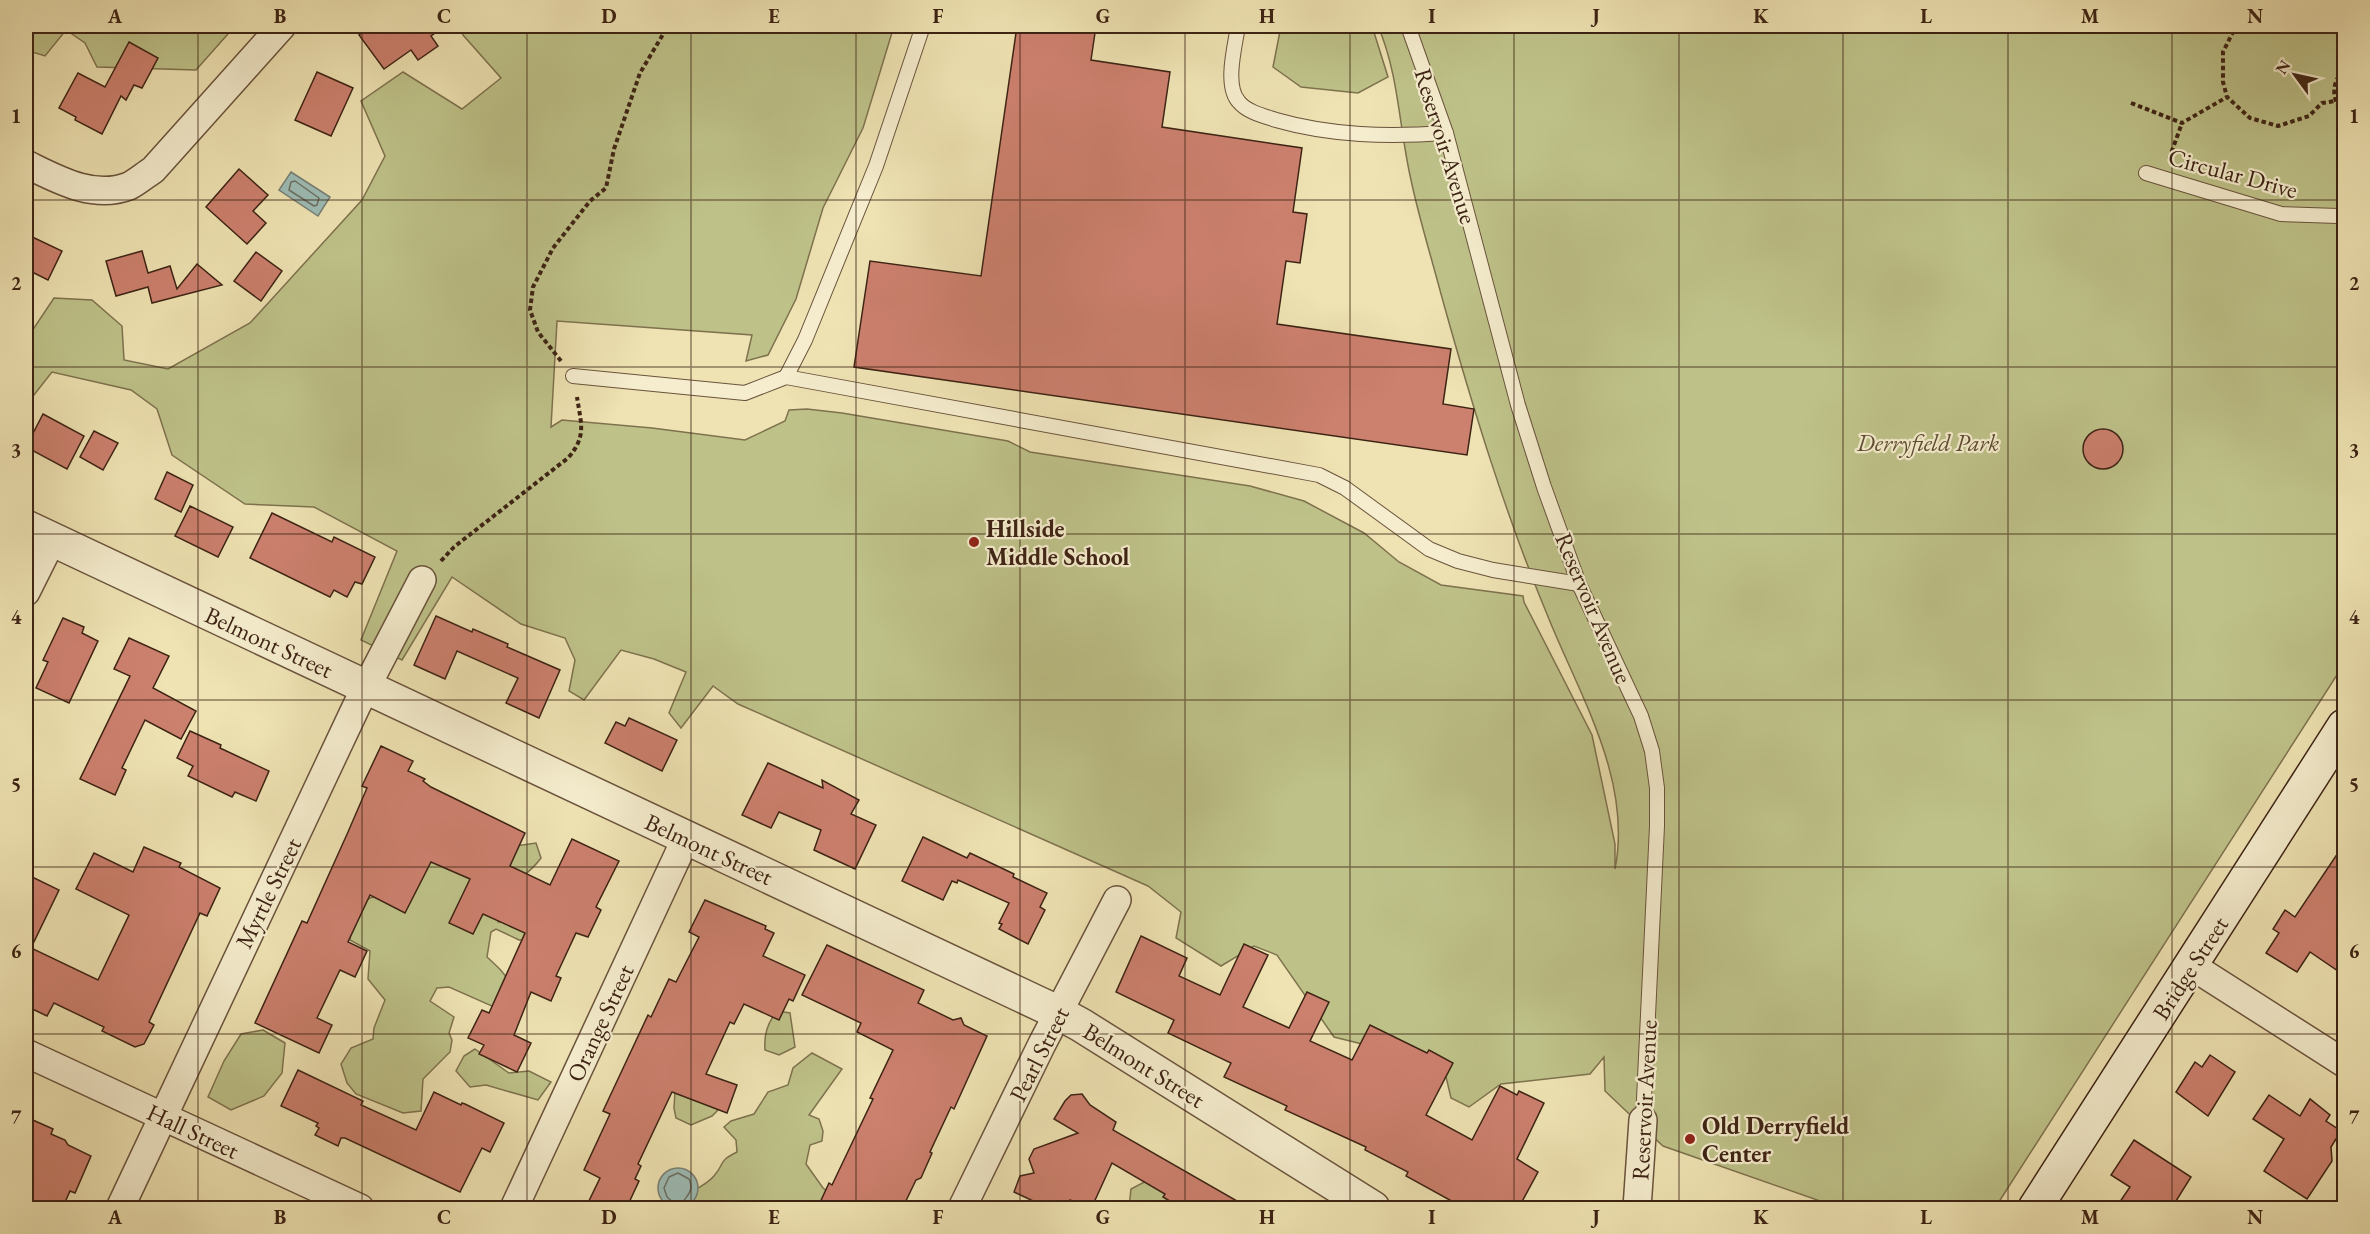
<svg xmlns="http://www.w3.org/2000/svg" width="2370" height="1234" font-family="'EB Garamond',serif">
<rect width="100%" height="100%" fill="#efe3b3"/>
<filter id="stains"><feTurbulence type="fractalNoise" baseFrequency=".00333" numOctaves="4"/><feColorMatrix values="0 0 0 0 .2 0 0 0 0 .09 0 0 0 0 .02 0 0 0 .5 -.17"/></filter>
<radialGradient id="worn" r=".72"><stop offset=".6" stop-color="#630" stop-opacity="0"/><stop offset="1" stop-color="#630" stop-opacity=".3"/></radialGradient>
<g fill="#bec289" stroke="#7e724e" stroke-width="1.5">
<path d="M 26,26 L 235,26 L 196,70 L 97,67 L 85,43 L 66,30 L 45,56 L 26,50 Z"/>
<path d="M 459,26 L 894,26 L 863,128 L 823,208 L 796,299 L 768,355 L 746,361 L 752,335 L 557,321 L 551,427 L 562,420 L 652,428 L 745,440 L 785,421 L 789,410 L 807,409 L 842,413 L 1008,441 L 1030,452 L 1250,486 L 1304,501 L 1364,533 L 1399,562 L 1441,585 L 1523,596 L 1524,602 L 1592,735 L 1615,844 L 1615,869 C 1632,783 1583,701 1551,624 C 1506,517 1472,406 1441,294 C 1431,256 1419,218 1411,180 C 1399,128 1399,75 1378,26 L 2344,26 L 2344,664 L 1995,1208 L 1840,1208 L 1663,1146 L 1605,1091 L 1604,1057 L 1590,1074 L 1501,1084 L 1469,1107 L 1451,1098 L 1443,1064 L 1334,1037 L 1277,955 L 1254,946 L 1221,966 L 1176,938 L 1181,912 L 1148,886 L 738,704 L 713,686 L 681,728 L 669,713 L 686,672 L 654,659 L 621,650 L 584,700 L 569,691 L 575,660 L 565,638 L 521,624 L 452,577 L 402,660 L 361,640 L 397,551 L 314,507 L 245,504 L 172,455 L 157,409 L 131,390 L 52,372 L 26,405 L 26,328 L 32,331 L 54,298 L 92,300 L 122,326 L 124,360 L 168,369 L 250,323 L 362,200 L 385,156 L 361,101 L 403,72 L 462,109 L 501,78 L 463,35 Z"/>
<path d="M 1281,26 L 1372,26 L 1388,77 L 1358,93 L 1301,87 L 1273,67 Z"/>
<path d="M 536,843 L 541,858 C 522,885 498,881 498,922 L 516,921 L 549,939 L 519,940 L 496,929 L 491,932 L 487,957 C 510,978 514,982 510,1014 L 449,987 L 437,988 L 430,1001 L 454,1017 L 449,1033 L 452,1040 L 450,1052 L 423,1079 L 421,1111 L 403,1113 L 356,1094 L 347,1083 L 341,1064 L 351,1048 L 373,1039 L 374,1028 L 385,1000 L 368,979 L 370,951 L 350,940 L 350,922 L 354,908 L 370,898 L 386,894 L 385,865 Z"/>
<path d="M 777,1011 L 790,1013 L 795,1047 L 779,1055 L 765,1050 C 764,1034 767,1024 777,1011 Z"/>
<path d="M 263,1030 L 285,1043 L 282,1073 L 264,1096 L 231,1110 L 208,1097 L 224,1061 L 241,1034 Z"/>
<path d="M 475,1049 L 509,1073 L 529,1071 L 551,1082 L 538,1100 L 486,1085 L 470,1087 L 456,1071 L 464,1056 Z"/>
<path d="M 812,1053 L 842,1069 L 809,1115 L 819,1119 L 823,1131 L 822,1141 L 810,1145 L 806,1164 L 823,1188 L 838,1200 L 837,1208 L 671,1208 C 681,1193 702,1190 714,1176 C 726,1162 717,1162 737,1152 L 736,1140 L 724,1127 L 731,1121 L 754,1114 L 768,1092 L 788,1085 L 793,1068 Z"/>
<path d="M 675,1092 L 724,1104 L 712,1116 L 691,1125 L 676,1118 L 674,1108 Z"/>
<path d="M 1148,1180 L 1202,1208 L 1129,1208 L 1131,1189 Z"/>
</g>
<g fill="#9dbcb5" stroke="#777f75" stroke-width="1.5">
<path d="M 291,172 L 330,197 L 318,216 L 279,190 Z"/>
<circle cx="678" cy="1188" r="20"/>
</g>
<g fill="none" stroke-linecap="round" stroke-linejoin="round">
<g stroke="#6d7064" stroke-width="1.5">
<path d="M 295,181 L 319,198 L 317,205 L 314,206 L 289,190 L 291,182 Z"/>
<path d="M 675,1208 L 675,1204 L 667,1197 L 664,1188 L 669,1177 L 678,1173 L 689,1179 C 696,1194 682,1197 681,1208"/>
</g>
</g>
<g fill="#cc806e" stroke="#3d2314" stroke-width="1.5">
<path d="M 372,26 L 445,26 L 431,36 L 438,46 L 418,60 L 411,50 L 384,69 L 359,35 Z"/>
<path d="M 1017,26 L 1096,26 L 1091,60 L 1170,72 L 1162,127 L 1302,148 L 1293,212 L 1307,214 L 1300,263 L 1286,261 L 1277,324 L 1451,349 L 1443,404 L 1474,409 L 1467,455 L 854,367 L 870,261 L 981,276 Z"/>
<path d="M 129,42 L 158,58 L 142,88 L 134,85 L 126,100 L 121,96 L 102,134 L 75,120 L 76,117 L 59,108 L 78,73 L 105,87 Z"/>
<path d="M 317,72 L 353,88 L 331,136 L 295,120 Z"/>
<path d="M 239,169 L 268,195 L 253,211 L 266,223 L 247,244 L 206,207 Z"/>
<path d="M 26,234 L 62,251 L 48,280 L 26,269 Z"/>
<path d="M 142,251 L 148,273 L 170,266 L 177,289 L 197,264 L 222,285 L 152,303 L 148,287 L 116,296 L 106,261 Z"/>
<path d="M 256,252 L 282,271 L 261,301 L 234,281 Z"/>
<path d="M 43,414 L 84,436 L 67,469 L 26,447 Z"/>
<circle cx="2103" cy="449" r="20"/>
<path d="M 94,431 L 118,443 L 103,470 L 80,457 Z"/>
<path d="M 167,472 L 193,485 L 181,512 L 155,499 Z"/>
<path d="M 190,506 L 233,527 L 218,557 L 175,536 Z"/>
<path d="M 272,513 L 332,542 L 334,537 L 375,557 L 362,584 L 355,582 L 347,597 L 334,590 L 330,597 L 250,558 Z"/>
<path d="M 436,616 L 472,632 L 473,629 L 508,644 L 507,647 L 560,670 L 539,718 L 506,703 L 518,678 L 457,651 L 445,679 L 414,665 Z"/>
<path d="M 63,618 L 84,627 L 82,633 L 98,641 L 69,703 L 36,688 L 48,662 L 43,660 Z"/>
<path d="M 129,638 L 169,656 L 153,688 L 196,711 L 181,739 L 145,720 L 122,768 L 126,770 L 115,795 L 80,779 L 130,676 L 114,669 Z"/>
<path d="M 629,718 L 677,740 L 662,771 L 605,743 L 616,722 L 625,726 Z"/>
<path d="M 190,731 L 221,745 L 220,748 L 269,771 L 256,801 L 235,792 L 232,797 L 188,776 L 193,766 L 177,758 Z"/>
<path d="M 381,746 L 413,761 L 408,771 L 425,779 L 423,781 L 431,787 L 525,833 L 510,866 L 550,885 L 572,839 L 619,861 L 596,907 L 601,910 L 588,937 L 576,933 L 556,976 L 561,978 L 551,1001 L 531,992 L 514,1035 L 531,1043 L 517,1072 L 479,1054 L 484,1045 L 468,1038 L 482,1010 L 489,1013 L 525,933 L 483,914 L 473,934 L 449,923 L 470,879 L 431,862 L 405,913 L 370,895 L 348,942 L 367,951 L 355,977 L 340,970 L 317,1018 L 332,1025 L 319,1053 L 255,1023 L 302,921 L 307,923 L 348,832 L 367,788 L 362,786 Z"/>
<path d="M 768,763 L 823,788 L 822,780 L 859,800 L 851,814 L 876,825 L 855,869 L 814,850 L 821,830 L 779,812 L 771,828 L 742,815 Z"/>
<path d="M 923,837 L 967,858 L 970,853 L 1014,874 L 1013,877 L 1047,893 L 1040,907 L 1045,910 L 1028,944 L 999,929 L 1002,924 L 999,923 L 1009,903 L 958,880 L 957,883 L 952,881 L 943,900 L 902,881 Z"/>
<path d="M 2344,844 L 2344,975 L 2310,952 L 2297,972 L 2266,953 L 2279,933 L 2273,929 L 2285,910 L 2295,917 Z"/>
<path d="M 144,847 L 181,863 L 179,867 L 220,888 L 207,916 L 200,913 L 149,1022 L 154,1025 L 144,1044 L 135,1047 L 102,1031 L 104,1027 L 54,1003 L 47,1016 L 26,1006 L 26,874 L 59,890 L 31,948 L 98,980 L 129,915 L 76,889 L 94,853 L 133,872 Z"/>
<path d="M 705,900 L 766,926 L 765,929 L 774,933 L 763,956 L 805,975 L 793,1001 L 789,999 L 779,1020 L 744,1004 L 734,1024 L 730,1022 L 706,1074 L 737,1085 L 727,1113 L 672,1092 L 638,1164 L 641,1166 L 635,1179 L 639,1181 L 626,1209 L 585,1209 L 600,1178 L 584,1170 L 610,1114 L 603,1111 L 648,1015 L 651,1017 L 669,979 L 676,982 L 699,937 L 689,932 Z"/>
<path d="M 1141,936 L 1187,958 L 1179,976 L 1220,995 L 1244,944 L 1268,955 L 1243,1007 L 1289,1028 L 1307,992 L 1329,1002 L 1310,1041 L 1352,1060 L 1370,1025 L 1427,1053 L 1429,1050 L 1453,1063 L 1426,1115 L 1472,1140 L 1500,1086 L 1517,1095 L 1519,1091 L 1544,1103 L 1517,1159 L 1538,1172 L 1518,1209 L 1466,1209 L 1406,1176 L 1408,1172 L 1365,1150 L 1366,1147 L 1285,1110 L 1287,1106 L 1224,1077 L 1231,1063 L 1168,1033 L 1174,1020 L 1116,992 Z"/>
<path d="M 827,945 L 924,990 L 918,1003 L 953,1020 L 961,1018 L 964,1025 L 987,1036 L 954,1109 L 951,1107 L 930,1152 L 932,1153 L 921,1178 L 916,1180 L 902,1209 L 817,1209 L 829,1183 L 832,1185 L 873,1099 L 870,1098 L 893,1050 L 857,1032 L 861,1023 L 802,995 Z"/>
<path d="M 2210,1055 L 2235,1072 L 2208,1116 L 2176,1092 L 2195,1062 L 2202,1067 Z"/>
<path d="M 298,1070 L 363,1101 L 361,1105 L 416,1130 L 434,1092 L 461,1105 L 462,1103 L 465,1104 L 504,1123 L 490,1152 L 482,1148 L 460,1192 L 345,1138 L 341,1138 L 338,1146 L 315,1135 L 319,1128 L 316,1126 L 318,1123 L 281,1106 Z"/>
<path d="M 1082,1094 L 1090,1105 L 1116,1122 L 1113,1130 L 1251,1209 L 1183,1209 L 1163,1197 L 1165,1194 L 1112,1163 L 1091,1209 L 1070,1200 L 1065,1209 L 1050,1209 L 1014,1192 L 1020,1176 L 1034,1173 L 1029,1159 L 1034,1149 L 1078,1133 L 1054,1119 L 1065,1101 L 1071,1095 Z"/>
<path d="M 2269,1095 L 2300,1116 L 2310,1099 L 2330,1115 L 2326,1121 L 2341,1131 L 2331,1147 L 2332,1161 L 2307,1199 L 2264,1171 L 2284,1139 L 2253,1119 Z"/>
<path d="M 26,1117 L 53,1129 L 51,1134 L 65,1140 L 68,1145 L 91,1156 L 75,1193 L 70,1191 L 62,1209 L 26,1209 Z"/>
<path d="M 2134,1140 L 2191,1177 L 2171,1209 L 2115,1209 L 2130,1187 L 2111,1175 Z"/>
</g>
<g fill="none" stroke-linecap="round" stroke-linejoin="round">
<defs>
<g id="service">
<path d="M 1238,26 C 1235,46 1224,86 1239,102 C 1247,112 1264,116 1276,120 C 1332,136 1388,137 1446,133"/>
<path d="M 1408,26 L 1446,133 L 1518,405 L 1544,487 L 1579,584 L 1641,716 L 1652,751 L 1657,788 L 1657,826 L 1643,1120"/>
<path d="M 2146,173 L 2281,214 L 2338,216 L 2344,214"/>
<path d="M 573,376 L 745,393 L 786,377 L 1319,475 L 1345,488 L 1429,549 L 1458,561 L 1493,570 L 1579,584"/>
<path d="M 786,377 L 805,340 L 876,166 L 923,26"/>
</g>
<g id="minor">
<path d="M 26,164 C 57,179 93,200 129,186 C 137,182 145,175 153,170 L 282,26"/>
<path d="M 26,592 L 52,540"/>
<path d="M 2192,966 L 2344,1063"/>
<path d="M 26,1053 L 360,1208"/>
<path d="M 120,1208 L 357,705 L 422,580"/>
<path d="M 514,1208 L 686,838"/>
<path d="M 962,1208 L 1042,1044 L 1117,900"/>
<path d="M 1637,1208 L 1643,1120"/>
</g>
<path id="tertiary" d="M 26,527 L 1059,1013 L 1081,1025 L 1373,1208"/>
<path id="secondary" d="M 2035,1208 L 2344,726"/>
</defs>
<use href="#service" stroke="#6a533c" stroke-width="16"/>
<use href="#minor" stroke="#6a533c" stroke-width="30"/>
<use href="#tertiary" stroke="#6a533c" stroke-width="36"/>
<use href="#secondary" stroke="#3d2314" stroke-width="36"/>
<g stroke="#3d2314" stroke-width="4" stroke-dasharray="4.5 3" stroke-linecap="butt">
<path d="M 2239,26 L 2235,28 L 2223,52 L 2223,82 L 2227,97 L 2250,118 L 2278,126 L 2309,116 L 2322,103 L 2335,101"/>
<path d="M 2344,70 C 2331,82 2331,101 2344,113"/>
<path d="M 2131,103 L 2182,123 L 2227,97"/>
<path d="M 2169,159 L 2182,123"/>
<path d="M 561,361 L 538,332 L 530,310 L 533,287 L 553,248 L 590,201 L 606,188 L 614,149 L 640,73 L 668,26"/>
<path d="M 441,561 L 454,547 L 568,458 C 587,436 581,424 577,397"/>
</g>
<use href="#service" stroke="#f5edce" stroke-width="14"/>
<use href="#minor" stroke="#f5edce" stroke-width="27"/>
<use href="#tertiary" stroke="#f5edce" stroke-width="33"/>
<use href="#secondary" stroke="#f5edce" stroke-width="33"/>
</g>
<path fill="none" stroke="#3d2314" stroke-width="1.5" stroke-opacity="0.55" d="M 198,26 L 198,1208M 362,26 L 362,1208M 527,26 L 527,1208M 691,26 L 691,1208M 856,26 L 856,1208M 1020,26 L 1020,1208M 1185,26 L 1185,1208M 1350,26 L 1350,1208M 1514,26 L 1514,1208M 1679,26 L 1679,1208M 1843,26 L 1843,1208M 2008,26 L 2008,1208M 2172,26 L 2172,1208M 26,200 L 2344,200M 26,367 L 2344,367M 26,534 L 2344,534M 26,700 L 2344,700M 26,867 L 2344,867M 26,1034 L 2344,1034"/>
<g fill="#8f2418" stroke="#f5edce" stroke-width="2">
<circle cx="974" cy="542" r="6"/>
<circle cx="1690" cy="1139" r="6"/>
</g>
<g text-anchor="middle" dominant-baseline="central" stroke-width="4.5" stroke-linejoin="round" paint-order="stroke">
<g font-size="24" fill="#3d2314" stroke="#f5edce">
<text transform="translate(1446 146) rotate(73)">Reservoir Avenue</text>
<text transform="translate(2233 173) rotate(15)">Circular Drive</text>
<text transform="translate(1594 608) rotate(67)">Reservoir Avenue</text>
<text transform="translate(269 642) rotate(25)">Belmont Street</text>
<text transform="translate(709 849) rotate(25)">Belmont Street</text>
<text transform="translate(268 893) rotate(-64)">Myrtle Street</text>
<text transform="translate(2190 968) rotate(-57)">Bridge Street</text>
<text transform="translate(600 1023) rotate(-65)">Orange Street</text>
<text transform="translate(1039 1054) rotate(-63)">Pearl Street</text>
<text transform="translate(1144 1065) rotate(32)">Belmont Street</text>
<text transform="translate(1644 1100) rotate(-87)">Reservoir Avenue</text>
<text transform="translate(193 1131) rotate(25)">Hall Street</text>
</g>
<g font-size="24" font-style="italic" fill="#5d4b31" stroke="#f5edce">
<text x="1928" y="442">Derryfield Park</text>
</g>
<g font-size="24" font-weight="bold" fill="#3d2314" stroke="#f5edce" text-anchor="start">
<text x="986" y="528">Hillside<tspan x="986" dy="28">Middle School</tspan></text>
<text x="1702" y="1125">Old Derryfield<tspan x="1702" dy="28">Center</tspan></text>
</g>
</g>
<rect width="2370" height="1234" fill="none" stroke="#efe3b3" stroke-width="66"/>
<g transform="translate(2295 75) rotate(303)" stroke="#f5edce" stroke-width="4.5" paint-order="stroke">
<path d="M0-4.5L10 22L0 15L-10 22Z" fill="#3d2314"/>
<text y="-9" font-size="16" font-weight="bold" text-anchor="middle" fill="#3d2314">N</text>
</g>
<rect x="33" y="33" width="2304" height="1168" fill="none" stroke="#3d2314" stroke-width="2"/>
<g font-size="20" text-anchor="middle" font-weight="bold" fill="#3d2314">
<text x="115" y="23">A</text>
<text x="280" y="23">B</text>
<text x="444" y="23">C</text>
<text x="609" y="23">D</text>
<text x="774" y="23">E</text>
<text x="938" y="23">F</text>
<text x="1103" y="23">G</text>
<text x="1267" y="23">H</text>
<text x="1432" y="23">I</text>
<text x="1596" y="23">J</text>
<text x="1761" y="23">K</text>
<text x="1926" y="23">L</text>
<text x="2090" y="23">M</text>
<text x="2255" y="23">N</text>
<text x="16" y="123">1</text>
<text x="2354" y="123">1</text>
<text x="16" y="290">2</text>
<text x="2354" y="290">2</text>
<text x="16" y="457">3</text>
<text x="2354" y="457">3</text>
<text x="16" y="624">4</text>
<text x="2354" y="624">4</text>
<text x="16" y="791">5</text>
<text x="2354" y="791">5</text>
<text x="16" y="958">6</text>
<text x="2354" y="958">6</text>
<text x="16" y="1124">7</text>
<text x="2354" y="1124">7</text>
<text x="115" y="1224">A</text>
<text x="280" y="1224">B</text>
<text x="444" y="1224">C</text>
<text x="609" y="1224">D</text>
<text x="774" y="1224">E</text>
<text x="938" y="1224">F</text>
<text x="1103" y="1224">G</text>
<text x="1267" y="1224">H</text>
<text x="1432" y="1224">I</text>
<text x="1596" y="1224">J</text>
<text x="1761" y="1224">K</text>
<text x="1926" y="1224">L</text>
<text x="2090" y="1224">M</text>
<text x="2255" y="1224">N</text>
</g>
<rect width="100%" height="100%" filter="url(#stains)"/>
<rect width="100%" height="100%" fill="url(#worn)"/>
</svg>
